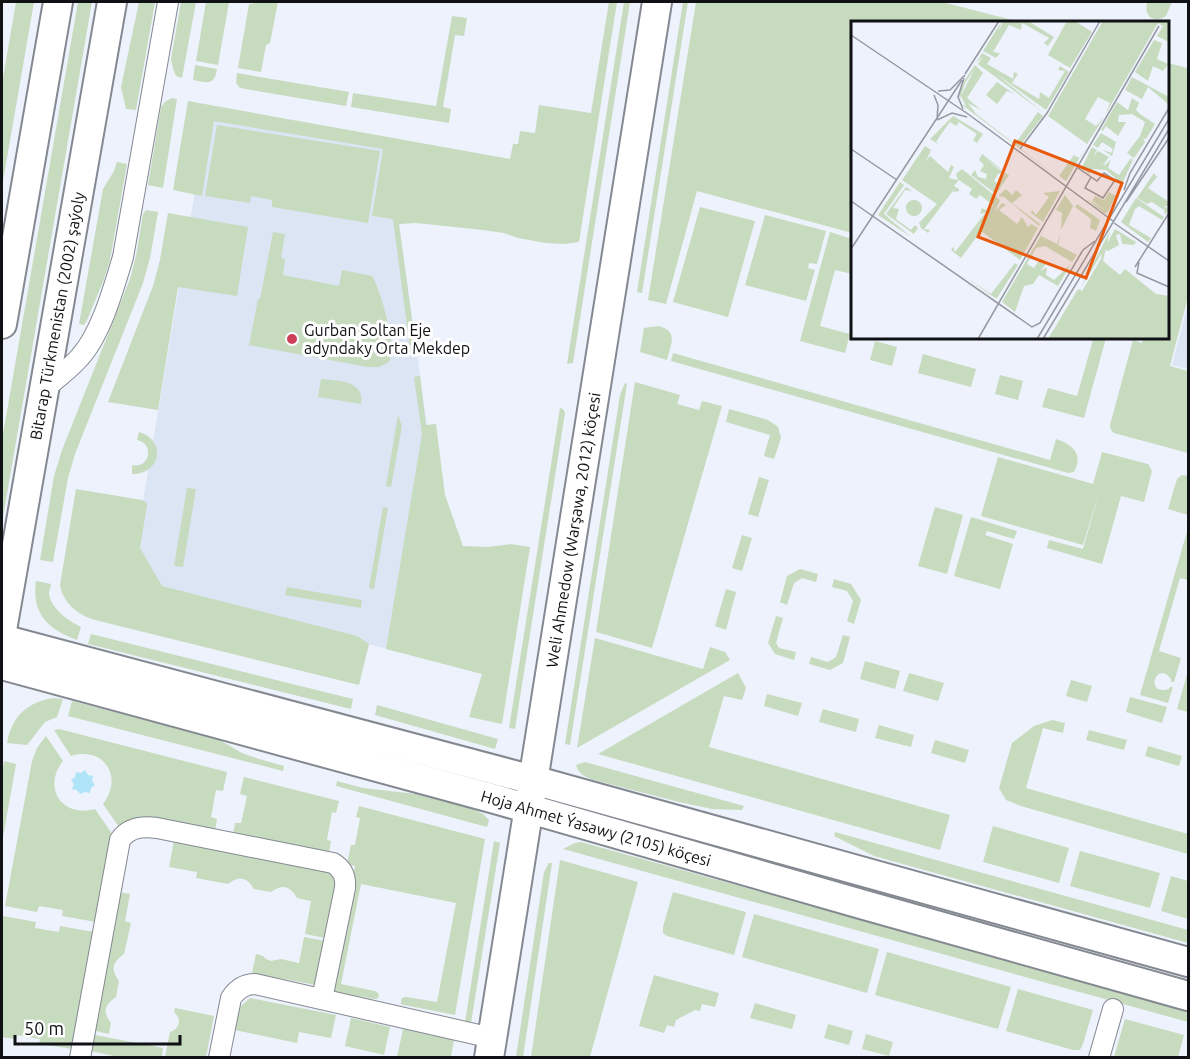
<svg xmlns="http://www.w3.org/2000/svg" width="1190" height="1059" font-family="Ubuntu,sans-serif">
<rect width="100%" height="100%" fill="#edf2fc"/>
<g fill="#dce5f4">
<path d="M 208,114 L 388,144 L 442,535 L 491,676 L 159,590 L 135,549 Z"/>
<path d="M 1188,304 L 1188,369 L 1172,365 Z"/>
</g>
<g fill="#c7dbbf">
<path d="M 16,2 L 34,2 L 2,187 L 2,84 Z"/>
<path d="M 78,2 L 92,2 L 2,523 L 2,440 Z"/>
<path d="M 139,2 L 155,2 L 136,110 L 126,109 L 121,87 Z"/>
<path d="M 181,2 L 196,2 L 182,78 L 176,76 L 173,69 L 171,59 Z"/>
<path d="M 206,2 L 229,2 L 218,65 L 196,61 Z"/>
<path d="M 262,2 L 278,2 L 270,43 L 266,45 L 261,72 L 238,68 L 249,4 Z"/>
<path d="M 609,2 L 617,2 L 579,242 L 564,244 L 546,243 L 518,238 L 504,233 L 483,230 L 416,223 L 399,224 L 417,356 L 411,357 L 393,219 L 372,216 L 383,149 L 214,121 L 202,196 L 173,190 L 188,101 L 510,159 L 513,144 L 518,144 L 520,131 L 535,133 L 539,105 L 591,113 Z"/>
<path d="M 624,2 L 630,2 L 573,363 L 567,364 Z"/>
<path d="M 683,2 L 688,2 L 642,293 L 637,292 Z"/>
<path d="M 696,2 L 942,2 L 1020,22 L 852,22 L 852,233 L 697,191 L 666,304 L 648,300 Z"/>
<path d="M 1147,2 L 1172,2 L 1166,16 C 1153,24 1144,16 1147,2 Z"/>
<path d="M 452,16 L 467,18 L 464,36 L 455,35 L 443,107 L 451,109 L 449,123 L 351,107 L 353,93 L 436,106 Z"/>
<path d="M 1168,63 L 1187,68 L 1188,63 L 1188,297 L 1170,366 L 1188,371 L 1188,453 L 1114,433 L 1111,430 L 1110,425 L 1133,340 L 1142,343 L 1143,338 L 1168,338 Z"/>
<path d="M 195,65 L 217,69 C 214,87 207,82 193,80 Z"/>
<path d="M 237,73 L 349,92 L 346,106 L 240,88 L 236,83 Z"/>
<path d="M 172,98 L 177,99 L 163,188 L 148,185 L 161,107 L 166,101 Z"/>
<path d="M 217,125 L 380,151 L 368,223 L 272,207 L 272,200 L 251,196 L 250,203 L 205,196 Z"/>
<path d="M 117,162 L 127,164 L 110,260 L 103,282 L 87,320 L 84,325 L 79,324 L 103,189 L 114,171 Z"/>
<path d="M 700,207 L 755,221 L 728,317 L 673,302 Z"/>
<path d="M 146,210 L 158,212 L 150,258 L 143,283 L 75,454 L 68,478 L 53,562 L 40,560 L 54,476 L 62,450 L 130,279 L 136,256 L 143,214 Z"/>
<path d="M 168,213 L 248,227 L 237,296 L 178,287 L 158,410 L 108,402 L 153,286 L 160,260 Z"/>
<path d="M 765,215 L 826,231 L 817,264 L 809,263 L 808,268 L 815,270 L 806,301 L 745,285 Z"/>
<path d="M 273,232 L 285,234 L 281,258 L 285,259 L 283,275 L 339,286 L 342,270 L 372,276 C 381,291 397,346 389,362 L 379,367 L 368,367 L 249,345 L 258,299 L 260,299 Z"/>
<path d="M 830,232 L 852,239 L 852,274 L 835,270 L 820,326 L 850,334 L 845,353 L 800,341 Z"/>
<path d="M 658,326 C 679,331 671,344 667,360 L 640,352 L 644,328 Z"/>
<path d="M 1083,338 L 1106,338 L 1084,418 L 1042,407 L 1048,388 L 1077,396 L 1093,340 Z"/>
<path d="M 875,341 L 897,347 L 892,366 L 870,360 Z"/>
<path d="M 673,353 L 1050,460 L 1056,439 C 1072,444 1084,454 1074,472 L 1068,473 L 671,361 Z"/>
<path d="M 923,354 L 976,369 L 971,387 L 918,373 Z"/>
<path d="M 1000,375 L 1023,381 L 1018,400 L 995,394 Z"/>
<path d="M 420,376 L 426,425 L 436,424 L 445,495 L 463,546 L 487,547 L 511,544 L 530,547 L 502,724 L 469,717 L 482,674 L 386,649 L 422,434 L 414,377 Z"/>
<path d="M 321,379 C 338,381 365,380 361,404 L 318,397 Z"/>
<path d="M 635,382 L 680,395 L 677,404 L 699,410 L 702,401 L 722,406 L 652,648 L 596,632 Z"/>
<path d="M 625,383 L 627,384 L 570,745 L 565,744 L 620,395 Z"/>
<path d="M 560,408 L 563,409 L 565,413 L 515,729 L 509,728 Z"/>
<path d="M 729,409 L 768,420 L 778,427 L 781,438 L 774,459 L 764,456 L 770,435 L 726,422 Z"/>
<path d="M 398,415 L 402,426 L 391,487 L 386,486 Z"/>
<path d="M 139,432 C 167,440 161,475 132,474 L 132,465 C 140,467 146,463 148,455 C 149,447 145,442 137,440 Z"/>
<path d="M 1102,452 L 1148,464 L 1152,471 L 1144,502 L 1121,496 L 1102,564 L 1047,548 L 1049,540 L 1083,549 L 1101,486 L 1083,545 L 981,516 L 998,457 L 1093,484 Z"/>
<path d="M 1182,475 L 1188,476 L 1188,515 L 1168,509 L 1177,479 Z"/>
<path d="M 759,477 L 769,480 L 758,517 L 748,514 Z"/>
<path d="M 187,488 L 196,489 L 183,567 L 174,566 Z"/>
<path d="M 76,489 L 142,500 L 146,502 L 147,505 L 140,548 L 162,586 L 357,636 L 369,644 L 359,685 L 95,620 C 78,615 63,603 60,585 Z"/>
<path d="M 383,507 L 388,508 L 374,589 L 369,588 Z"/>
<path d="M 935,507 L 963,515 L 947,574 L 918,566 Z"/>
<path d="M 971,517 L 1017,531 L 1014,539 L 987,531 L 985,535 L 1013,544 L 1000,589 L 954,576 Z"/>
<path d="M 1188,528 L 1188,580 L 1180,578 L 1159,651 L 1181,658 L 1174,682 L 1171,682 L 1171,679 C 1156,659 1144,697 1169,689 L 1170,687 L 1173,687 L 1168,703 L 1140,695 Z"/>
<path d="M 742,535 L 752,538 L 742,571 L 732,568 Z"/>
<path d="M 800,569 L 818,574 L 816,582 L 802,578 L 794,583 L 787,605 L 780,602 L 787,576 Z"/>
<path d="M 834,579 L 851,584 L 861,600 L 854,624 L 847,621 L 853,601 L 847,591 L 832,587 Z"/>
<path d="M 36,581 L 51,584 C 51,585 49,592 49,594 C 51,609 69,621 81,627 L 77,640 C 50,630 31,615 36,581 Z"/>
<path d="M 287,587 L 362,600 L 361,608 L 285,595 Z"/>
<path d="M 726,589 L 736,592 L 726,630 L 715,626 Z"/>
<path d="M 776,616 L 783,618 L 776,643 L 779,648 L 796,652 L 794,660 L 775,654 L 768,643 Z"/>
<path d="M 91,634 L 353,699 L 351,709 L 88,644 Z"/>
<path d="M 843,635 L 850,637 L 843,663 L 830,670 L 809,664 L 811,657 L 828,662 L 836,657 Z"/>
<path d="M 595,638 L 703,669 L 710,647 L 725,652 L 730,660 L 577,748 Z"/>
<path d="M 865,661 L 900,671 L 895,689 L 860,679 Z"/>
<path d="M 1188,671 L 1188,712 L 1177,709 Z"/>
<path d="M 738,673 L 746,688 L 742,700 L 724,696 L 709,747 L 950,815 L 940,850 L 598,754 Z"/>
<path d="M 909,673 L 944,683 L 938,701 L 903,691 Z"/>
<path d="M 1071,680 L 1092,686 L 1087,702 L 1066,696 Z"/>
<path d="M 767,694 L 802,703 L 798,716 L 764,706 Z"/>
<path d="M 1130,697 L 1167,707 L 1162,723 L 1126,712 Z"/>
<path d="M 54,698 L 63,699 L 57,717 L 45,722 L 27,745 L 7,743 C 12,716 27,702 54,698 Z"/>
<path d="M 72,701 L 218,739 L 242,753 L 259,759 L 284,766 L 283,771 L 68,716 Z"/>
<path d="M 377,705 L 498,739 L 495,749 L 375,715 Z"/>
<path d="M 823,709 L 859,719 L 856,732 L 819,722 Z"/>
<path d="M 1052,720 L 1065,723 L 1063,733 L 1043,728 L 1026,788 L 1188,834 L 1188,854 L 1021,806 L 1006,800 L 999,788 L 1012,743 L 1034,726 Z"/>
<path d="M 879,725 L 914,735 L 911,747 L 875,738 Z"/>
<path d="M 59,729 L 227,772 L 223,791 L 216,790 L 211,817 L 217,819 L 215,831 L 142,818 L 133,819 L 119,827 L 103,804 C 124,777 104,746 71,756 L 54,730 Z"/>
<path d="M 1089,730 L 1127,740 L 1124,750 L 1086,740 Z"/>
<path d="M 46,736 L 63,761 C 42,788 62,818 95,809 L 113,835 L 96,922 L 62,916 L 63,910 L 39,906 L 37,912 L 5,906 L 32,761 L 37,748 Z"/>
<path d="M 935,740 L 969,750 L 965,763 L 931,753 Z"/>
<path d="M 1148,746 L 1182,756 L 1179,766 L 1145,756 Z"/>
<path d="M 4,761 L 16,764 L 2,843 L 2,776 Z"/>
<path d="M 585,762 L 744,806 L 742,810 L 712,809 L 679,802 L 594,780 C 586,777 579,775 576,765 Z"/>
<path d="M 244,777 L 339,801 L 336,813 L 332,812 L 327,840 L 331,841 L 329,853 L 233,835 L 235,823 L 241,823 L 247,796 L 240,794 Z"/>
<path d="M 337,781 L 363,788 L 416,794 L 473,809 L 483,814 L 489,820 L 487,827 L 336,786 Z"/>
<path d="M 359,806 L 485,839 L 455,1015 L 404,1005 L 401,1004 L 401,1001 L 402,998 L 406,997 L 437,1002 L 456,903 L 361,884 L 341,984 L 375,991 L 378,993 L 379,996 L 377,999 L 374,999 L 331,991 L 355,866 L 347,864 L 351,845 L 355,845 L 360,818 L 356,817 Z"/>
<path d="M 993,826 L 1069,848 L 1059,883 L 983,862 Z"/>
<path d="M 835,832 L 1188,930 L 1188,943 L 874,856 L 834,836 Z"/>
<path d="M 174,840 L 327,870 L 334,875 L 336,884 L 325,938 L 305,934 L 311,901 L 297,898 C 290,885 282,884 271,892 L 254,889 C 247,877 239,875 228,884 L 196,878 L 197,872 L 169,867 Z"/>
<path d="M 494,841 L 500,843 L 471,1023 L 465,1022 Z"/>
<path d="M 581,842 L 1188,1010 L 1188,1022 L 563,849 L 575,843 Z"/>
<path d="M 1080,851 L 1160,873 L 1150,908 L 1070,886 Z"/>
<path d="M 560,860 L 638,882 L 590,1057 L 531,1057 Z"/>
<path d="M 549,863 L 552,863 L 523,1057 L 516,1057 L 544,872 Z"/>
<path d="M 1171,876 L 1188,881 L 1188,919 L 1161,911 Z"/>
<path d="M 118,892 L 130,894 L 125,921 L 131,923 L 124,954 C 113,962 110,969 119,981 L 116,997 C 105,1005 102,1011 111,1023 L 109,1034 L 91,1030 Z"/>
<path d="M 673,892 L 746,912 L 734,955 L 667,936 L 663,933 L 663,927 Z"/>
<path d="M 754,914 L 879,949 L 867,993 L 742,957 Z"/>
<path d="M 3,916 L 36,922 L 35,928 L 59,932 L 60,926 L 94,932 L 73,1049 L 39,1044 L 40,1039 L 16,1035 L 15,1039 L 2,1037 L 2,923 Z"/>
<path d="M 304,937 L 325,941 L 316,985 L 252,973 L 256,954 L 263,956 L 266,959 L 271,961 L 281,959 L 299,963 Z"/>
<path d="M 887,952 L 1011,987 L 998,1029 L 875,995 Z"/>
<path d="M 654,975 L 719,993 L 715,1007 L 702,1004 L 700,1011 L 695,1010 L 676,1020 L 674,1027 L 667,1025 L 664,1033 L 639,1026 Z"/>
<path d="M 1018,989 L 1093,1010 L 1083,1044 L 1080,1050 L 1073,1050 L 1006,1031 Z"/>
<path d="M 250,998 L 336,1015 L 331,1038 L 299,1032 L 297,1043 L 235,1030 L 240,1007 Z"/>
<path d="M 755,1003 L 796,1015 L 792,1029 L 750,1018 Z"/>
<path d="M 175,1008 L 214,1016 L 206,1057 L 165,1057 L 170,1032 C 180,1029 182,1019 174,1012 Z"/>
<path d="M 351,1018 L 390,1027 L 384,1055 L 345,1046 Z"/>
<path d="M 1125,1019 L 1184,1035 L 1178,1057 L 1114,1057 Z"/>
<path d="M 828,1024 L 853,1031 L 849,1045 L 824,1038 Z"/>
<path d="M 403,1029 L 454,1040 L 451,1057 L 397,1057 Z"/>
<path d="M 90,1034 L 163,1048 L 162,1057 L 123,1058 L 91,1051 Z"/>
<path d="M 866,1034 L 893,1042 L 889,1056 L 862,1049 Z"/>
</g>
<path fill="#b0e4f8" d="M 85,770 L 88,775 L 93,776 L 92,781 L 95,785 L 91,788 L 90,793 L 85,792 L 80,794 L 77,790 L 72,789 L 74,784 L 71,780 L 75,777 L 76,772 L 81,773 Z"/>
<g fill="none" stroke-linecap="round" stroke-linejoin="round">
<defs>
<g id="street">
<path d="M 45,389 C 56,378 70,369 80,357 C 101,334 114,287 123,257 L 168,2"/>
<path d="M 80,1058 L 120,840 C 129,827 143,826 157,828 L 333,863 C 343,869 346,877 345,888 L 322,999"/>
<path d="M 219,1058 L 231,998 C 237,989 244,984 255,984 L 492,1038"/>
<path d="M 1099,1058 L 1113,1009"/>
</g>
<g id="secondary">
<path d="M 2,324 L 58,2"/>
<path d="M 2,630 L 112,2"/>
<path d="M 2,639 L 533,780 L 1188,962"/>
<path d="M 2,665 L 495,799 L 861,904 L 1188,996"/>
<path d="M 489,1058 L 657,2"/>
</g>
</defs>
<use href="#street" stroke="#848891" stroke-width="22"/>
<use href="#secondary" stroke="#848891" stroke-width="32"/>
<use href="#street" stroke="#fff" stroke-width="20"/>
<use href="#secondary" stroke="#fff" stroke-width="28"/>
</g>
<circle fill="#ce3e56" stroke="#fff" stroke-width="2" cx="292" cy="339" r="6"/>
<g text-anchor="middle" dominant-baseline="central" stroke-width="6" stroke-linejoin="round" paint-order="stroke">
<g font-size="16" fill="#101115" stroke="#fff">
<text transform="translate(57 316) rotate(-80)">Bitarap Türkmenistan (2002) şaýoly</text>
<text transform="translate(573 530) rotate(-81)">Weli Ahmedow (Warşawa, 2012) köçesi</text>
<text transform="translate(596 828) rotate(16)">Hoja Ahmet Ýasawy (2105) köçesi</text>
</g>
<g font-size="16" fill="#101115" stroke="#fff" text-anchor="start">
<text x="304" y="330">Gurban Soltan Eje<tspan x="304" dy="18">adyndaky Orta Mekdep</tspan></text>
</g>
</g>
<g transform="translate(851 21)">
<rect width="318" height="318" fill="#edf2fc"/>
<path d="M 151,0 L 147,10 L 153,0 L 177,0 L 203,16 L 197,25 L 193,22 L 198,17 L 171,2 L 170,9 L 158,4 L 142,31 L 149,32 L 145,37 L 132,30 ZM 216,0 L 224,0 L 241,11 L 219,47 L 197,34 ZM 252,0 L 318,0 L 318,21 L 306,15 L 312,5 L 307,2 L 254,94 L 259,82 L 247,76 L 234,98 L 245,105 L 253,96 L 236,123 L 197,95 ZM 303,19 L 311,22 L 306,38 L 317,43 L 312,50 L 302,45 L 297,60 L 284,51 ZM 131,32 L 140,37 L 136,43 L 162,58 L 163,51 L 167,53 L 161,62 L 188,78 L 189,71 L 198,77 L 214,50 L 207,49 L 209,45 L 218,51 L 195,89 L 144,52 L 193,92 L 127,43 L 132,35 L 125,42 ZM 124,44 L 132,52 L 116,77 L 130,89 L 117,82 L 125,93 L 116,86 L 213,161 L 110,83 L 115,85 L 110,75 L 124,47 L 114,62 L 109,78 L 108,74 L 113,60 ZM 281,56 L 318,76 L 317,83 L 297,66 L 291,78 L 274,69 ZM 146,61 L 163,73 L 156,70 L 146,83 L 135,74 ZM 281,77 L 288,82 L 285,89 L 289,93 L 304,103 L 295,118 L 292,117 L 294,120 L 291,118 L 294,121 L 283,137 L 276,132 L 289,115 L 294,101 L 281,93 L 268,94 L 267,101 L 275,101 L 267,115 L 255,105 L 252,110 L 266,117 L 250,109 L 266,81 L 277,89 ZM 187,91 L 192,95 L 168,126 L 164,123 ZM 102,95 L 132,113 L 126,122 L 122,119 L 126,113 L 108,101 L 105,105 L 99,101 L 91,112 L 85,121 L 90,125 L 79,118 ZM 250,112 L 265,121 L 261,135 L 250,128 L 260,132 L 262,128 L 251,121 L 247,127 L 242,124 ZM 74,125 L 80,129 L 75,140 L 79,135 L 97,151 L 100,144 L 103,146 L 98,157 L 107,159 L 105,153 L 111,148 L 149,179 L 144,191 L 151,182 L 155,184 L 148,189 L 166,203 L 171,196 L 177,206 L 180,203 L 187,207 L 169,239 L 130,210 L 110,237 L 100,229 L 102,226 L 104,231 L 135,191 L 129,193 L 131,187 L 137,190 L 142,184 L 129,174 L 125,178 L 118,173 L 121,168 L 108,159 L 103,165 L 108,168 L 108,170 L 102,171 L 104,167 L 73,208 L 79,209 L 77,212 L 70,207 L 68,202 L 86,183 L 51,159 ZM 235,126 L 215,160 L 208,155 L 223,134 L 228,137 ZM 241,126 L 246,129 L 242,135 L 247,130 L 258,136 L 253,143 L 249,142 L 254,144 L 260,138 L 257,147 L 268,154 L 280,137 L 282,139 L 271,163 L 255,149 L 241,148 L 238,153 L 235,151 L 239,145 L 234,150 L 230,148 ZM 131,133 L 154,151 L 133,137 L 153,152 L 147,153 L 143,160 L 148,164 L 154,152 L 158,154 L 145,173 L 120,154 L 124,149 L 127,156 L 135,158 L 136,153 L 129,150 L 133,144 L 128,139 ZM 303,152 L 306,156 L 297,167 L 318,181 L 318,185 L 313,185 L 318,188 L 314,194 L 313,189 L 301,181 L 296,183 L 286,177 ZM 49,161 L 53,164 L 33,193 L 60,216 L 27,194 ZM 55,166 L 61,170 L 54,169 L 42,187 L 48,188 L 45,198 L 60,209 L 64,204 L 67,207 L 63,213 L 35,193 ZM 155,168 L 161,174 L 165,169 L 171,174 L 161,182 L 189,203 L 188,205 L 153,176 L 147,175 ZM 209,170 L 192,201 L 180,192 L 181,189 L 185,194 L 198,176 L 192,172 ZM 258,171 L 265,175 L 256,192 L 253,192 L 235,178 L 256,190 L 241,180 L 244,175 L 253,179 ZM 214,174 L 222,185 L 210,209 L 211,192 L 205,189 L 198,200 ZM 285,177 L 313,196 L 311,199 L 288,185 L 284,188 L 278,204 L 300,217 L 297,221 L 270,201 ZM55 187a8 8 0 1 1 16 0a8 8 0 1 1-16 0ZM 226,183 L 249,199 L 245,210 L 239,207 L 240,198 L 224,186 ZM 196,204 L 190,215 L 206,223 L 210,211 L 207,224 L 226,234 L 221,241 L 194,225 L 185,227 L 176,243 L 183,247 L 188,239 L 195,243 L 189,250 L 196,246 L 195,254 L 203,259 L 220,243 L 207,265 L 188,254 L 182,263 L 173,265 L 164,291 L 151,281 ZM 264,208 L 285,221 L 283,224 L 271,223 L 269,213 L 265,214 L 268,224 L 257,230 L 253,228 ZM 259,210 L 252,240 L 269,254 L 274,248 L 305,273 L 318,275 L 318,318 L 197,318 L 227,268 L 231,270 L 250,238 L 251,232 L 229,268 ZM 164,242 L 167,244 L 146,277 L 144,277 L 110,253 L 140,273 Z" fill="#c7dbbf"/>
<path fill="none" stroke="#9598a0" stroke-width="1.5" d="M 0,14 L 117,93 L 262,200M 114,53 L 148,0M 87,70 L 99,69 L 114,54M 83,74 L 87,84 L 86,99M 112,88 L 107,76 L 113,57M 86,99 L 101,92 L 116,96M 0,128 L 46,159M 169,128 L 196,92 L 249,0M 227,147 L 246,160 L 253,152 L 264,159 L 252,177 L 234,167 L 240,156M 273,169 L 279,152 L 318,87M 0,180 L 181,306 L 189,302 L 232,229 L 244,220M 275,181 L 318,117M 263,202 L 318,240M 0,228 L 111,59M 288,241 L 286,252 L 318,266M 284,246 L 318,192M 127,318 L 308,5M 186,318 L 318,98M 192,318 L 318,108"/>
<path fill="#e8590c" fill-opacity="0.15" stroke="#e8590c" stroke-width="3" d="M 164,120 L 271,162 L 235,257 L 127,216 Z"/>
<rect width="318" height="318" fill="none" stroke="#101115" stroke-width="3"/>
</g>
<rect width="1190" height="1059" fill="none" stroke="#101115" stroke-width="6"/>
<path d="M15 1035v9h165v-9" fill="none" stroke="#101115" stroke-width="3"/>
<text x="24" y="1035" font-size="18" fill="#101115" stroke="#ffffff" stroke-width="4.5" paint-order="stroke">50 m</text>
</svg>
